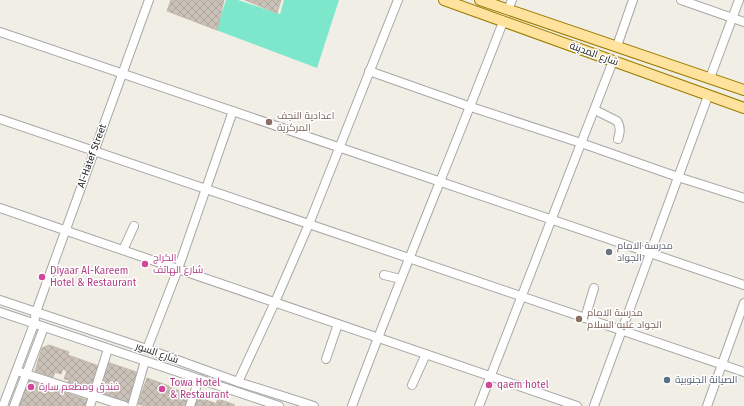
<svg xmlns="http://www.w3.org/2000/svg" width="744" height="406" font-family="'Fira Sans',Cairo,sans-serif">
<defs>
<pattern id="building-cross-hatch" width="8" height="8" patternUnits="userSpaceOnUse"><rect width="8" height="8" fill="#cac2b8"/><path d="M0 0l8 8M0 8l8-8" fill="none" stroke="#ada69e"/></pattern>
</defs>
<rect width="100%" height="100%" fill="#f1efe5"/>
<path fill="#7de7cc" d="M 226,0 L 238,0 L 280,14 L 284,0 L 339,0 L 317,68 L 216,30 Z"/>
<g fill="url(#building-cross-hatch)" stroke="#c5b8a6">
<path d="M 171,0 L 224,0 L 217,30 L 167,11 Z"/>
<path d="M 245,0 L 281,0 L 277,13 Z"/>
<path d="M 49,345 L 69,352 L 61,374 L 55,372 L 53,377 L 35,371 L 42,348 Z"/>
<path d="M 68,355 L 99,366 L 90,394 L 66,387 L 69,380 L 64,379 L 67,371 L 63,369 Z"/>
<path d="M 107,362 L 139,373 L 128,406 L 125,406 L 126,402 L 121,400 L 120,404 L 115,402 L 116,399 L 110,396 L 109,400 L 96,396 Z"/>
<path d="M 29,377 L 52,385 L 50,392 L 54,393 L 49,406 L 19,406 Z"/>
<path d="M 147,378 L 169,386 L 162,406 L 145,406 L 138,404 Z"/>
<path d="M 169,387 L 191,395 L 187,406 L 162,406 Z"/>
<path d="M 55,389 L 87,400 L 85,406 L 49,406 Z"/>
<path d="M 197,397 L 223,406 L 194,406 Z"/>
<path d="M 218,399 L 235,405 L 234,406 L 223,406 L 216,404 Z"/>
</g>
<g fill="none" stroke-linecap="round" stroke-linejoin="round">
<defs>
<g id="minor">
<path d="M 681,0 L 744,22"/>
<path d="M 508,10 L 512,0"/>
<path d="M 0,32 L 744,285"/>
<path d="M 617,46 L 633,0"/>
<path d="M 369,71 L 471,107 L 581,143 L 678,177 L 744,198"/>
<path d="M 710,78 L 739,0"/>
<path d="M 595,110 L 617,121 C 621,127 620,132 618,139"/>
<path d="M 0,119 L 744,372"/>
<path d="M 0,208 L 577,406"/>
<path d="M 123,250 L 134,226"/>
<path d="M 384,275 L 401,279"/>
<path d="M 0,300 L 147,349 L 238,382 L 314,406"/>
<path d="M 0,312 L 279,406"/>
<path d="M 585,318 L 594,288"/>
<path d="M 147,349 L 178,269 L 233,111"/>
<path d="M 326,359 L 338,324"/>
<path d="M 17,371 L 125,406"/>
<path d="M 238,382 L 275,302 L 309,224 L 398,0"/>
<path d="M 412,385 L 426,354"/>
<path d="M 3,406 L 34,324 L 36,312 L 149,0"/>
<path d="M 14,406 L 44,327"/>
<path d="M 90,406 L 108,349"/>
<path d="M 132,406 L 145,361"/>
<path d="M 190,406 L 199,379"/>
<path d="M 352,406 C 400,277 454,150 503,22"/>
<path d="M 479,406 L 613,61"/>
<path d="M 594,406 L 708,96"/>
<path d="M 707,406 L 744,303"/>
</g>
<g id="major">
<path d="M 444,0 L 744,108"/>
<path d="M 480,0 L 744,90"/>
</g>
</defs>
<use href="#minor" stroke="#a7a7a7" stroke-width="10"/>
<use href="#major" stroke="#9c7d00" stroke-width="12"/>
<use href="#minor" stroke="#fff" stroke-width="8"/>
<use href="#major" stroke="#ffe29d" stroke-width="10"/>
</g>
<g fill="#8d6e63" stroke="#fff" stroke-width="1.5">
<circle cx="269" cy="122" r="4"/>
<circle cx="579" cy="319" r="4"/>
</g>
<circle fill="#6b7280" stroke="#fff" stroke-width="1.5" cx="609" cy="252" r="4"/>
<g fill="#d1479c" stroke="#fff" stroke-width="1.5">
<circle cx="145" cy="264" r="4"/>
<circle cx="42" cy="277" r="4"/>
<circle cx="489" cy="385" r="4"/>
<circle cx="31" cy="387" r="4"/>
<circle cx="162" cy="389" r="4"/>
</g>
<circle fill="#5c6f8a" stroke="#fff" stroke-width="1.5" cx="667" cy="380" r="4"/>
<g text-anchor="middle" dominant-baseline="central" stroke-width="3" stroke-linejoin="round" paint-order="stroke">
<g font-size="10" fill="#202020" stroke="#fff">
<text transform="translate(594 54) rotate(20)">شارع المدينة</text>
<text transform="translate(92 156) rotate(-70)">Al-Hatef Street</text>
<text transform="translate(157 353) rotate(19)">شارع السور</text>
</g>
<g font-size="10" fill="#785e54" stroke="#fff" text-anchor="start">
<text x="277" y="116">اعدادية النجف<tspan x="277" dy="12">المركزية</tspan></text>
<text x="587" y="313">مدرسة الامام<tspan x="587" dy="12">الجواد عليه السلام</tspan></text>
</g>
<g font-size="10" fill="#5b616d" stroke="#fff" text-anchor="start">
<text x="617" y="246">مدرسة الامام<tspan x="617" dy="12">الجواد</tspan></text>
</g>
<g font-size="10" fill="#b23c85" stroke="#fff" text-anchor="start">
<text x="153" y="258">الكراج<tspan x="153" dy="12">شارع الهاتف</tspan></text>
<text x="50" y="271">Diyaar Al-Kareem<tspan x="50" dy="12">Hotel &amp; Restaurant</tspan></text>
<text x="170" y="383">Towa Hotel<tspan x="170" dy="12">&amp; Restaurant</tspan></text>
<text x="497" y="385">qaem hotel</text>
<text x="39" y="387">فندق ومطعم سارة</text>
</g>
<g font-size="10" fill="#4e5e75" stroke="#fff" text-anchor="start">
<text x="675" y="380">الصيانة الجنوبية</text>
</g>
</g>
</svg>
